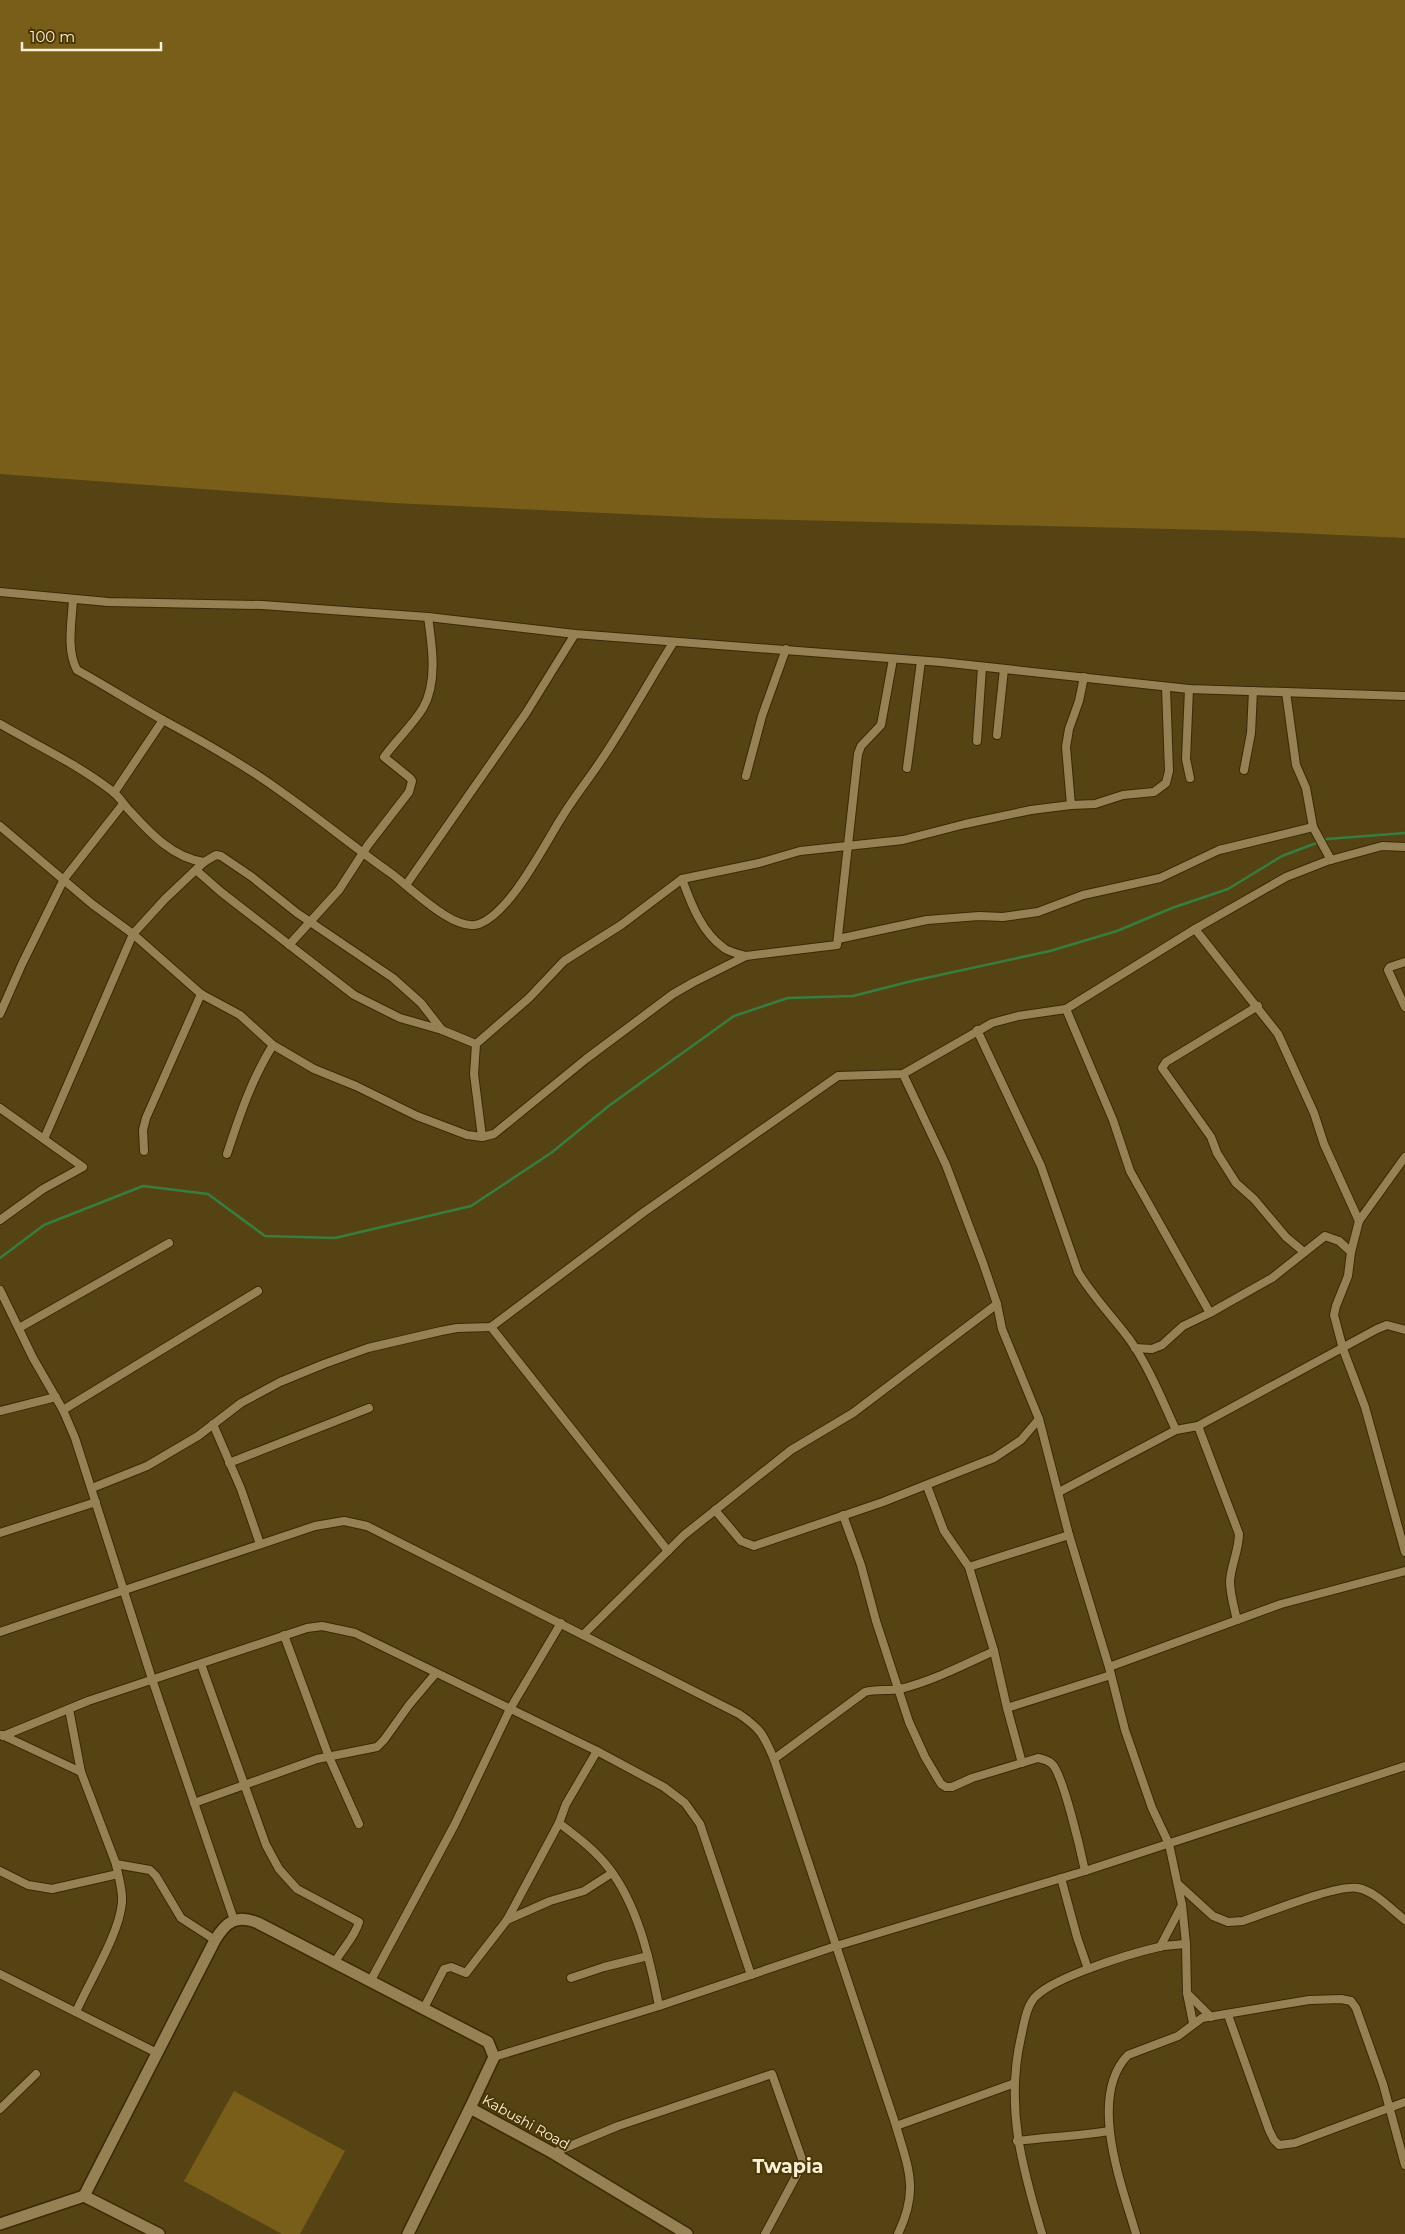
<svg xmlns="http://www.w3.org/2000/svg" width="1405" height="2234" font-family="Montserrat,sans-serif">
<rect width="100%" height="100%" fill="#564314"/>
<g fill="#795e1a">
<path d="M 0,0 L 1405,0 L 1405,538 L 1252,531 L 710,518 L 393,503 L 0,474 Z"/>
<path d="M 234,2091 L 345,2151 L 300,2234 L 282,2234 L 184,2181 Z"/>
</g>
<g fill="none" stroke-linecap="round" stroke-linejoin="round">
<path stroke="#387d40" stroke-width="2.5" d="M 0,1258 L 44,1225 L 143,1186 L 208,1194 L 265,1236 L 335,1238 L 471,1206 L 551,1153 L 610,1105 L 734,1016 L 788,998 L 853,996 L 912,981 L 1050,951 L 1117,931 L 1172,908 L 1228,889 L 1282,856 L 1327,839 L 1405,833"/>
<defs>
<g id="minor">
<path d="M 0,592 L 108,602 L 262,605 L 428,617 L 575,634 L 941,662 L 1189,689 L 1405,696"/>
<path d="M 73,599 C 72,621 66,650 77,670 C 106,686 134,704 163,720 C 204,742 245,765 283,793 C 320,819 355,848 392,874 C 411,888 455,933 479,924 C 511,912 544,845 562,817 C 574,797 589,779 602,759 C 627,722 649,681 673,643"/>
<path d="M 1084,677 L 1079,701 L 1069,729 L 1066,747 L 1071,805 L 1095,804 L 1123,795 L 1154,792 L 1166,783 L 1169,771 L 1166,687"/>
<path d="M 1189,689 L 1186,759 L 1190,778"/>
<path d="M 1286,692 L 1296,765 L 1306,788 L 1313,827 L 1331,860"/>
<path d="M 0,724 C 38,746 77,764 112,791 C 119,796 124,805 130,811 C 150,833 173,858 204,862"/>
<path d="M 997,735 L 1004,669"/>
<path d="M 977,741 L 982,667"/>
<path d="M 907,768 L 921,661"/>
<path d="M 1244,770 L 1251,733 L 1253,691"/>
<path d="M 746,776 L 762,716 L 786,649"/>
<path d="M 114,793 L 163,720"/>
<path d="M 0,826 L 92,904 L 133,934 L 201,994 L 240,1015 L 273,1045 L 314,1069 L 356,1086 L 417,1116 L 467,1135 L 482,1137 L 494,1134 L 586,1059 L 673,994 L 694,982 L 746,956 L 837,945 L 858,754 L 861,746 L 881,725 L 893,659"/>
<path d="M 196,870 L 221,892 L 354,995 L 400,1018 L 442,1030 L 476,1044"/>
<path d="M 682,879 C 691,903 701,932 724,948 C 729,952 739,954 746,956"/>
<path d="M 406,885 L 526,713 L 575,634"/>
<path d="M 1195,929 L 1278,1034 L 1314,1113 L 1324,1144 L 1359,1221"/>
<path d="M 838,939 L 927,920 L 979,916 L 1003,917 L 1038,912 L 1083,895 L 1160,878 L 1219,850 L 1313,827"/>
<path d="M 289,945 L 339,890 L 368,845 L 409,792 L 412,781 L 410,778 L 384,757 C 396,740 412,726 423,708 C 438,682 432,645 428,617"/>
<path d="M 1405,962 L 1390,967 L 1388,970 L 1405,1007"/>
<path d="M 1258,1006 L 1166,1062 L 1162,1068 L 1211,1137 L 1217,1153 L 1236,1183 L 1254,1199 L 1286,1237 L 1304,1252"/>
<path d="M 1066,1009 L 1113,1120 L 1130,1171 L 1210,1313"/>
<path d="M 0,1014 L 22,964 L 64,879 L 123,804"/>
<path d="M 977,1030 L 1041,1166 L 1078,1272 C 1093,1297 1113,1317 1130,1340 C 1149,1367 1162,1400 1176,1430"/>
<path d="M 903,1074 L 946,1165 L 983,1263 L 997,1304 L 1002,1329 L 1039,1419 L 1069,1535 L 1109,1667 L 1125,1730 L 1152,1808 L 1169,1844 L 1182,1905 L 1186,1944 L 1187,1993 L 1193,2023"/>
<path d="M 0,1108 L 83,1167 L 43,1189 L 0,1220"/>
<path d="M 482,1137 L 474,1074 L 476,1044 L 529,998 L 564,961 L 621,925 L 682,879 L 759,863 L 800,851 L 903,840 L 965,824 L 1031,810 L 1071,805"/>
<path d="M 44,1139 L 133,934 L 165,899 L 204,862 L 216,855 L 221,856 L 252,877 L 297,913 L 393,978 L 421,1003 L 442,1030"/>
<path d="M 144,1151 L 143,1130 L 146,1118 L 201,994"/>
<path d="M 227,1154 C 239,1117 252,1078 273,1045"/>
<path d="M 1405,1157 L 1359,1221 L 1351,1252 L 1348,1276 L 1336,1306 L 1334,1315 L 1343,1349 L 1365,1407 L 1405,1552"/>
<path d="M 0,1290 L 33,1358 L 63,1410 L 75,1438 L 152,1679 L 234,1920"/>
<path d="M 491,1327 L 668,1551"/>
<path d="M 19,1328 L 169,1243"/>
<path d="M 1135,1348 L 1152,1349 L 1162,1345 L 1183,1326 L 1210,1313 L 1272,1278 L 1325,1236 L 1339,1241 L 1351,1252"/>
<path d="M 63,1410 L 258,1291"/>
<path d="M 0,1411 L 56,1397"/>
<path d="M 213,1424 L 241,1489 L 260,1544"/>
<path d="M 1198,1426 L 1239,1534 C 1239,1550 1231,1565 1230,1581 C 1230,1594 1234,1607 1237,1620"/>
<path d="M 229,1463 L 369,1408"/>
<path d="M 927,1486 L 944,1531 L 969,1567 L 994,1651 L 1007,1708 L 1111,1675"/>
<path d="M 92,1488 L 147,1466 L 198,1436 L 241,1403 L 280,1382 L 324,1364 L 368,1348 L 441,1331 L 457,1328 L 491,1327 L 644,1212 L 838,1076 L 903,1074 L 992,1023 L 1018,1016 L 1066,1009 L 1195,929 L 1286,877 L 1327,861 L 1382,846 L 1405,847"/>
<path d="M 1059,1492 L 1176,1430 L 1198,1426 L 1377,1329 L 1387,1325 L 1405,1330"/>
<path d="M 715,1510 L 741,1541 L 754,1546 L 883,1502 L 994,1458 L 1021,1440 L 1039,1419"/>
<path d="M 843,1515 L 861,1565 L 876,1621 L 909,1722 L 925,1757 L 941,1784 L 946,1787 L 952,1787 L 972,1778 L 1038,1758 C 1043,1759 1048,1760 1052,1764 C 1063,1774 1081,1852 1085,1871"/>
<path d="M 0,1533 L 96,1502"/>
<path d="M 969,1567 L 1069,1535"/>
<path d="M 0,1632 L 315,1526 L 344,1521 L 367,1526 L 739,1714 C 761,1729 763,1734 774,1759 L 896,2126 C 909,2170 919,2190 898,2234"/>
<path d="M 284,1635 L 329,1757 L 359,1824"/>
<path d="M 583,1635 L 684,1535 L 791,1450 L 853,1413 L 997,1304"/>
<path d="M 201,1664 L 266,1845 L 279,1869 L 297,1889 L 359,1922 C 355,1937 342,1949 335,1962"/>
<path d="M 1109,1667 L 1281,1604 L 1405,1571"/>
<path d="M 1007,1708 L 1022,1763"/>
<path d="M 69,1709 L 81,1772 L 116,1864 L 150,1870 L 156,1876 L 181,1918 L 215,1940"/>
<path d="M 2,1735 L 81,1772"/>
<path d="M 3,1736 L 88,1701 L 307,1628 L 322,1626 L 355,1633 L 597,1751 L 664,1787 L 685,1803 L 700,1824 L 751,1975"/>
<path d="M 774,1759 L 865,1692 C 876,1689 888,1691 900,1689 C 932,1681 964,1665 994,1651"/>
<path d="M 194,1803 L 317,1759 L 377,1747 L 384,1740 L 409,1705 L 436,1673"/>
<path d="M 559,1823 C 576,1836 594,1849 608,1867 C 638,1905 650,1960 659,2006"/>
<path d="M 0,1871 L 28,1885 L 52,1889 L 118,1874"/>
<path d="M 1061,1878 L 1077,1937 L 1088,1969"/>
<path d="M 1179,1885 L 1213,1916 L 1228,1922 L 1243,1921 C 1267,1913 1337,1884 1358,1888 C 1375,1891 1392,1910 1405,1920"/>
<path d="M 507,1920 L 550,1901 L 584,1891 L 612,1873"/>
<path d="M 1160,1947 L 1182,1905"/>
<path d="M 0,1974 L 157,2053"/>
<path d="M 571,1978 L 604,1967 L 648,1956"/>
<path d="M 371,1980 L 455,1824 L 510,1709 L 561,1623"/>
<path d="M 1187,1993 L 1211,2017"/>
<path d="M 424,2008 L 444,1969 L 451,1967 L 466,1973 L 507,1920 L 559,1823 L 566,1804 L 597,1751"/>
<path d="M 76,2012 C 89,1982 120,1933 122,1902 C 123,1889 118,1876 116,1864"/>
<path d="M 1228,2015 L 1269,2130 L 1274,2140 L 1279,2145 L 1295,2143 L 1405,2102"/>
<path d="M 494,2057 L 659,2006 L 836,1946 L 1085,1871 L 1405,1766"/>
<path d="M 0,2109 L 36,2074"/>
<path d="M 896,2126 L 1015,2083"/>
<path d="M 1017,2141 C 1048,2137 1079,2136 1109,2131"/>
<path d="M 553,2153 L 618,2126 L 772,2074 L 802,2159 L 802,2165 L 765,2234"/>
<path d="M 1042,2234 C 1022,2167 1005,2107 1021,2037 C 1024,2025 1025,2011 1032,2001 C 1045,1979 1133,1953 1159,1947 C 1168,1945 1177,1945 1186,1944"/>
<path d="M 1136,2234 C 1122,2186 1087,2097 1128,2055 L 1178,2036 L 1202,2018 L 1309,2000 L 1341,1999 L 1351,2001 L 1356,2008 L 1383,2084 L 1405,2165"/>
</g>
<g id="secondary">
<path d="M 84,2196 L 215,1940 C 226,1922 236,1914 258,1923 L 488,2042 L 494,2057 L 470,2108"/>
<path d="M 0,2224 L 84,2196 L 159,2234"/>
<path d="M 408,2234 L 470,2108 L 553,2153 L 687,2234"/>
</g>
</defs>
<use href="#minor" stroke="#382a06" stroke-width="10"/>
<use href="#secondary" stroke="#382a06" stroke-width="14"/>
<use href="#minor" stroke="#968154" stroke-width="8"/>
<use href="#secondary" stroke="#968154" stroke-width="11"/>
</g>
<g text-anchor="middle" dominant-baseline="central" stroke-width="4" stroke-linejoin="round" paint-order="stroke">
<g font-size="14" fill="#faefd7" stroke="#4b3806">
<text transform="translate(526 2122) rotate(29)">Kabushi Road</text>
</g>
<g font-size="19" font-weight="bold" fill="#faefd7" stroke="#4b3806">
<text x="788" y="2166">Twapia</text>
</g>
</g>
<path d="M22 42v8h139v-8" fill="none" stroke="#faefd7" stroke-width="2.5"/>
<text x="30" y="42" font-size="15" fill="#faefd7" stroke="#4b3806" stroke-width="4" paint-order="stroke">100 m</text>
</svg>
